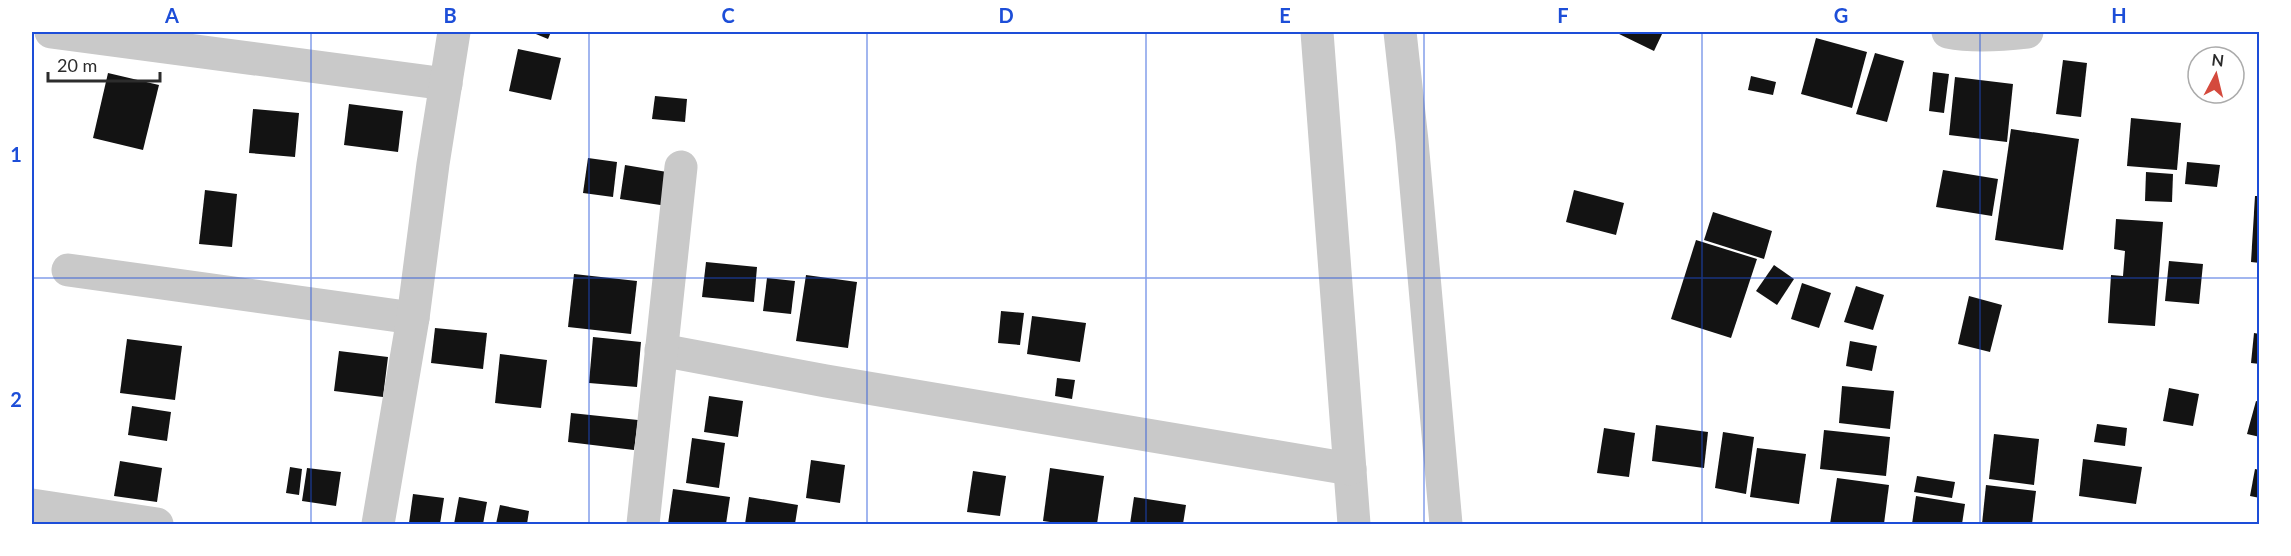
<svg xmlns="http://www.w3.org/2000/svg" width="2291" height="556" font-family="Lato,sans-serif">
<rect width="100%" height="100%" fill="#fff"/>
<g fill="#131313">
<path d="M 531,32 L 551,32 L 548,39 Z"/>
<path d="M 1615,32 L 1663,32 L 1654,51 Z"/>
<path d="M 1816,38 L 1867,52 L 1852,108 L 1801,94 Z"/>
<path d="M 518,49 L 561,58 L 551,100 L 509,91 Z"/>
<path d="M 1875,53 L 1904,61 L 1887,122 L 1856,114 Z"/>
<path d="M 2063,60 L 2087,63 L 2081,117 L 2056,114 Z"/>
<path d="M 1933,72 L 1949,74 L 1944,113 L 1929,111 Z"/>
<path d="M 108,73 L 159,85 L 143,150 L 93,138 Z"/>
<path d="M 1751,76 L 1776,82 L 1773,95 L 1748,90 Z"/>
<path d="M 1955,77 L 2013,84 L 2007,142 L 1949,135 Z"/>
<path d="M 655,96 L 687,99 L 685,122 L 652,119 Z"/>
<path d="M 349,104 L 403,111 L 398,152 L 344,145 Z"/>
<path d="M 253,109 L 299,113 L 295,157 L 249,153 Z"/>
<path d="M 2131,118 L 2181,123 L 2177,170 L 2127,166 Z"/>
<path d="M 2011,129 L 2079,139 L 2063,250 L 1995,240 Z"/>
<path d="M 588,158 L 617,162 L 613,197 L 583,193 Z"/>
<path d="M 2187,162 L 2220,165 L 2217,187 L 2185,184 Z"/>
<path d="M 625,165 L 673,173 L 667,206 L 620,199 Z"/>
<path d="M 1943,170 L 1998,179 L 1992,216 L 1936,207 Z"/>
<path d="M 2146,172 L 2173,174 L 2172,202 L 2145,201 Z"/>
<path d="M 205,190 L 237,194 L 232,247 L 199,244 Z"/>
<path d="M 1574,190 L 1624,203 L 1616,235 L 1566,222 Z"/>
<path d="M 2255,196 L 2260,196 L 2260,263 L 2251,262 Z"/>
<path d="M 1713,212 L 1772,231 L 1764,259 L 1704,240 Z"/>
<path d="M 2116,219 L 2163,222 L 2155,326 L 2108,323 L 2111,275 L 2123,276 L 2125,251 L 2114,249 Z"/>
<path d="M 1696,240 L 1757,259 L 1731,338 L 1671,319 Z"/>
<path d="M 2169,261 L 2203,264 L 2199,304 L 2165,301 Z"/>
<path d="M 706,262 L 757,267 L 754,302 L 702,297 Z"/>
<path d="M 1774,265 L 1794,279 L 1777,305 L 1756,291 Z"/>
<path d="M 574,274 L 637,281 L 631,334 L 568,327 Z"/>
<path d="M 806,275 L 857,282 L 848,348 L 796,341 Z"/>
<path d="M 767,278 L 795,281 L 791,314 L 763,311 Z"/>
<path d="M 1802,283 L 1831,293 L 1819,328 L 1791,319 Z"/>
<path d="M 1856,286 L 1884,295 L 1873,330 L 1844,322 Z"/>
<path d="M 1969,296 L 2002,305 L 1990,352 L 1958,344 Z"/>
<path d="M 1001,311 L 1024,313 L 1020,345 L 998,343 Z"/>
<path d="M 1032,316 L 1086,323 L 1080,362 L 1027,354 Z"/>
<path d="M 435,328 L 487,333 L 483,369 L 431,363 Z"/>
<path d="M 2254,333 L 2260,334 L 2260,364 L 2251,363 Z"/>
<path d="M 593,337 L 641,342 L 637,387 L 589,383 Z"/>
<path d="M 127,339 L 182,346 L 175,400 L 120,393 Z"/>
<path d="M 1850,341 L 1877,346 L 1872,371 L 1846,366 Z"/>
<path d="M 339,351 L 388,357 L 383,397 L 334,391 Z"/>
<path d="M 500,354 L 547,360 L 541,408 L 495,403 Z"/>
<path d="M 1057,378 L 1075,380 L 1072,399 L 1055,396 Z"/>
<path d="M 1842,386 L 1894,391 L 1890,429 L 1839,423 Z"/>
<path d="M 2169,388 L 2199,394 L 2193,426 L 2163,421 Z"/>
<path d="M 709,396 L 743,401 L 738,437 L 704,432 Z"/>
<path d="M 2256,401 L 2260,402 L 2260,437 L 2247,434 Z"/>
<path d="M 132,406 L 171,412 L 167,441 L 128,435 Z"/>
<path d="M 571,413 L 638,420 L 634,450 L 568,442 Z"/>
<path d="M 2097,424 L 2127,428 L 2125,446 L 2094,442 Z"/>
<path d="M 1656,425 L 1708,432 L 1704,468 L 1652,461 Z"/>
<path d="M 1604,428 L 1635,433 L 1629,477 L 1597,473 Z"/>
<path d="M 1824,430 L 1890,437 L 1886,476 L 1820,469 Z"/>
<path d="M 1723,432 L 1754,437 L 1746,494 L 1715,488 Z"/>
<path d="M 1994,434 L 2039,439 L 2034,485 L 1989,479 Z"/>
<path d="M 692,438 L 725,443 L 719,488 L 686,483 Z"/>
<path d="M 1757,448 L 1806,454 L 1799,504 L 1750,497 Z"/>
<path d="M 2083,459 L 2142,467 L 2136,504 L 2079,496 Z"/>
<path d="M 811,460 L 845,465 L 840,503 L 806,498 Z"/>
<path d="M 120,461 L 162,468 L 157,502 L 114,496 Z"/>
<path d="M 290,467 L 302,469 L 299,495 L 286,493 Z"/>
<path d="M 307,468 L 341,472 L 336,506 L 302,501 Z"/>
<path d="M 1050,468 L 1104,476 L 1097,524 L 1064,524 L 1043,521 Z"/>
<path d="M 2255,469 L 2260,470 L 2260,498 L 2250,496 Z"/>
<path d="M 973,471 L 1006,476 L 1000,516 L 967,512 Z"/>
<path d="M 1917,476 L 1955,482 L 1952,498 L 1914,492 Z"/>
<path d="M 1837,478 L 1889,485 L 1884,524 L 1830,524 Z"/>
<path d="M 1986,485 L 2036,491 L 2032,524 L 1982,524 Z"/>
<path d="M 673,489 L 730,497 L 726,524 L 668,524 Z"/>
<path d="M 413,494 L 444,498 L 440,524 L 409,523 Z"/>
<path d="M 1916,496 L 1965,504 L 1962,524 L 1912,524 Z"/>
<path d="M 459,497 L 487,502 L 483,524 L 454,524 Z"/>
<path d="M 749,497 L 798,505 L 795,524 L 745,524 Z"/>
<path d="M 1134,497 L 1186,505 L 1183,524 L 1130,524 Z"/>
<path d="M 500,505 L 529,511 L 527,524 L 496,524 Z"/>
</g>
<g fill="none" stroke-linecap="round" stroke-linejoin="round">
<g stroke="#c9c9c9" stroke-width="33">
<path d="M 51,32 L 446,84"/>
<path d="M 1317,32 L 1354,524"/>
<path d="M 1400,32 L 1412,141 L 1446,524"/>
<path d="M 1948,32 C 1973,37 2001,35 2027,32"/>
<path d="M 68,270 L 413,318"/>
<path d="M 661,350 L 826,381 L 1350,469"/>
<path d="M 32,505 L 157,524"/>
<path d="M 378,524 L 413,318 L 433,164 L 454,32"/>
<path d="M 643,524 L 681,167"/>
</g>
</g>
<path fill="none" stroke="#1d4ed8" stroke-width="1.5" stroke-opacity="0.55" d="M 311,32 L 311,524M 589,32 L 589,524M 867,32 L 867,524M 1146,32 L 1146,524M 1424,32 L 1424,524M 1702,32 L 1702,524M 1980,32 L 1980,524M 32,278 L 2260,278"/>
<rect width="2291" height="556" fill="none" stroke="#ffffff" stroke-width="66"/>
<g transform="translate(2216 75) rotate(7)"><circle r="28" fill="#ffffff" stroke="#ababab" stroke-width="1.5"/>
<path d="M0-4.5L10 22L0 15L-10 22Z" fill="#d44a3d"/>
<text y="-9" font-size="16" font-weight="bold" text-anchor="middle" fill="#2c2c2c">N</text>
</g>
<path d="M48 72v9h112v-9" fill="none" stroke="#2c2c2c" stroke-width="3"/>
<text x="57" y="72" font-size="18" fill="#2c2c2c" stroke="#ffffff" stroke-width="4.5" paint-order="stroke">20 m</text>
<rect x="33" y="33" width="2225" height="490" fill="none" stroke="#1d4ed8" stroke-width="2"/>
<g font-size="20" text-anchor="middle" font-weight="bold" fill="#1d4ed8">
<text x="172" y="23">A</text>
<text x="450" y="23">B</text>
<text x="728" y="23">C</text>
<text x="1006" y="23">D</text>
<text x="1285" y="23">E</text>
<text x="1563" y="23">F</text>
<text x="1841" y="23">G</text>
<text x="2119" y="23">H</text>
<text x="16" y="162">1</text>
<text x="16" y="407">2</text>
</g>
</svg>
